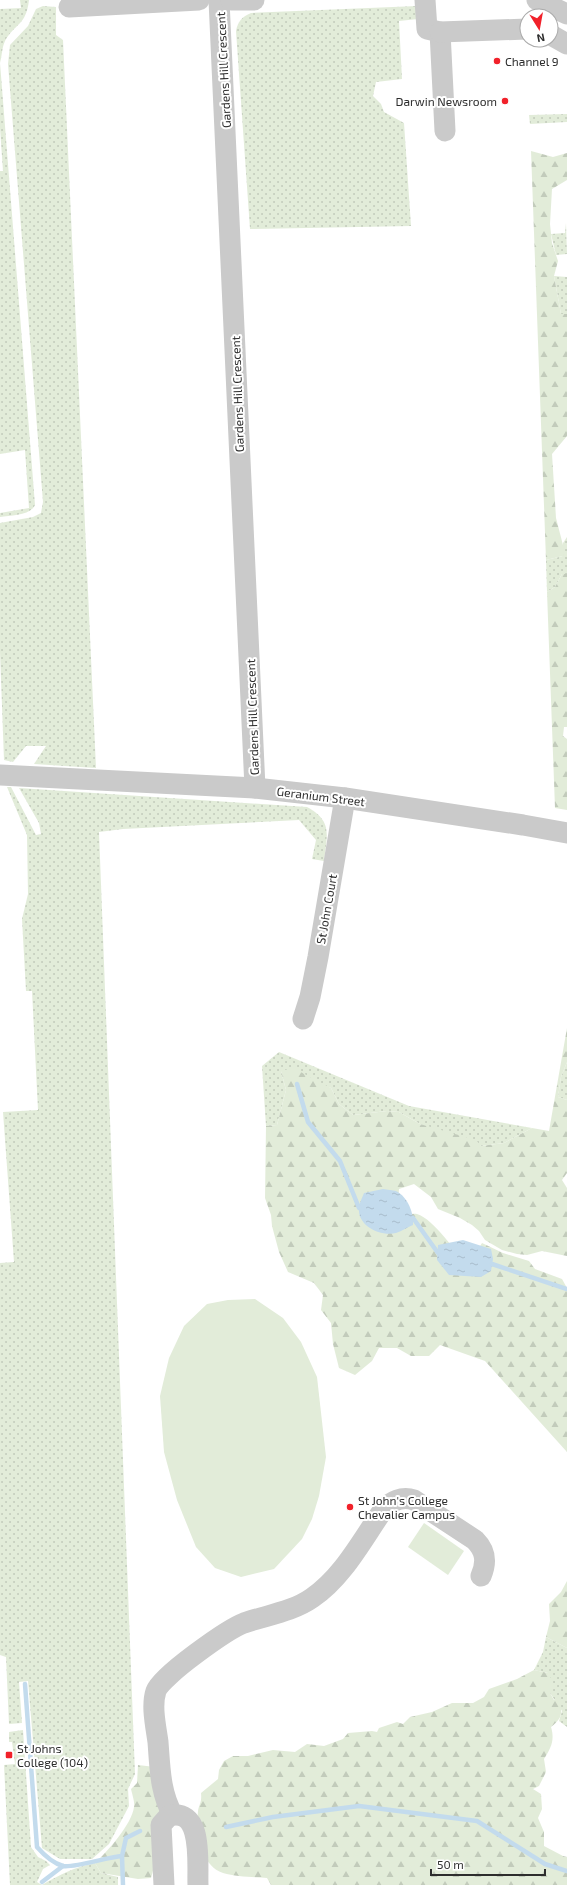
<svg xmlns="http://www.w3.org/2000/svg" width="567" height="1885" font-family="'Exo 2',sans-serif">
<defs>
<pattern id="grass-dots" width="8" height="8" patternUnits="userSpaceOnUse"><rect width="8" height="8" fill="#e2ecd9"/><path d="M2 2h.1M6 6h.1" fill="none" stroke="#c2cbbb" stroke-width="1.8" stroke-linecap="round"/></pattern>
<pattern id="forest-firs" width="22" height="20" patternUnits="userSpaceOnUse"><rect width="22" height="20" fill="#e2ecd9"/><path d="M5 1l3.5 6h-7zM16 11l3.5 6h-7z" fill="#c2cbbb"/></pattern>
<pattern id="water-ripples" width="26" height="14" patternUnits="userSpaceOnUse"><rect width="26" height="14" fill="#c3dbed"/><path d="M2 4q2-2 4 0t4 0M15 11q2-2 4 0t4 0" fill="none" stroke="#a8bccc"/></pattern>
</defs>
<rect width="100%" height="100%" fill="#fff"/>
<g fill="url(#grass-dots)">
<path d="M 20,0 L 29,0 C 26,26 15,23 5,41 C 2,47 2,56 0,63 L 35,505 C 30,516 11,515 0,517 L 0,513 L 29,508 L 25,450 L 0,454 L 0,171 L 3,171 L 0,128 L 0,9 L 21,8 Z"/>
<path d="M 43,6 L 56,7 L 56,35 L 63,40 L 96,768 L 34,764 L 46,746 L 26,746 L 13,762 L 4,760 L 0,652 L 0,523 L 33,517 L 41,513 L 43,502 L 8,64 L 10,45 L 28,26 L 36,9 Z"/>
<path d="M 417,6 L 418,19 L 399,21 L 402,79 L 376,82 L 373,96 L 381,104 L 384,112 L 404,123 L 411,226 L 250,229 L 236,31 C 238,21 242,17 251,13 Z"/>
<path d="M 567,114 L 567,122 L 530,124 L 529,115 Z"/>
<path d="M 566,223 L 567,254 L 556,255 L 551,234 L 565,233 Z"/>
<path d="M 554,276 L 567,277 L 567,314 L 561,314 Z"/>
<path d="M 567,537 L 567,574 L 562,574 L 555,587 L 547,592 L 546,560 L 563,556 L 563,543 Z"/>
<path d="M 7,787 L 11,787 L 36,835 L 41,834 L 39,823 L 19,788 L 307,807 C 333,821 327,835 324,861 L 312,859 L 316,840 L 299,820 L 123,829 L 99,832 L 135,1774 L 128,1789 L 129,1806 L 109,1844 L 92,1859 L 60,1859 L 42,1848 L 28,1681 L 19,1682 L 22,1723 L 9,1724 L 6,1657 L 0,1655 L 0,1263 L 14,1262 L 3,1112 L 38,1110 L 32,991 L 26,991 L 22,919 L 28,894 L 27,835 Z"/>
<path d="M 279,1052 L 409,1106 L 532,1128 L 504,1143 L 481,1146 L 420,1124 L 399,1112 L 387,1111 L 353,1115 L 339,1104 L 331,1088 L 281,1071 L 286,1090 L 277,1125 L 266,1126 L 262,1066 Z"/>
<path d="M 567,1062 L 567,1100 L 558,1097 L 561,1077 Z"/>
<path d="M 546,1637 L 567,1648 L 567,1727 L 559,1721 L 562,1711 L 550,1693 L 548,1673 L 534,1670 L 543,1652 Z"/>
<path d="M 23,1730 L 31,1847 L 38,1857 L 46,1861 L 50,1865 L 43,1869 L 37,1882 L 42,1885 C 59,1875 75,1867 95,1863 L 101,1873 L 118,1877 L 118,1885 L 10,1885 L 4,1765 L 15,1764 L 12,1742 L 9,1742 L 9,1732 Z"/>
</g>
<g fill="url(#forest-firs)">
<path d="M 531,151 L 553,157 L 567,153 L 567,180 L 552,189 L 550,224 L 552,243 L 558,261 L 554,276 L 561,314 L 567,314 L 567,436 L 552,454 L 556,518 L 564,549 L 563,556 L 546,560 Z"/>
<path d="M 562,574 L 567,574 L 567,727 L 564,727 L 563,736 L 567,739 L 567,810 L 555,808 L 547,592 L 555,587 Z"/>
<path d="M 567,1028 L 567,1062 L 561,1077 L 558,1097 L 567,1100 L 567,1173 L 562,1180 L 567,1188 L 567,1256 L 542,1251 L 527,1255 L 517,1254 L 502,1250 L 485,1240 L 479,1231 L 472,1225 L 460,1218 L 438,1209 L 431,1197 L 414,1184 L 399,1189 L 398,1205 L 401,1216 C 406,1215 413,1213 417,1214 C 434,1219 456,1253 468,1266 L 482,1243 L 503,1253 L 529,1261 L 535,1269 L 562,1279 L 567,1288 L 567,1452 L 485,1361 L 440,1345 L 429,1356 L 411,1356 L 397,1348 L 379,1348 L 372,1361 L 355,1375 L 339,1368 L 333,1344 L 331,1323 L 321,1310 L 323,1295 L 314,1283 L 288,1272 L 279,1252 L 272,1226 L 271,1215 L 265,1198 L 266,1126 L 277,1125 L 286,1090 L 281,1071 L 293,1068 L 331,1088 L 339,1104 L 353,1115 L 387,1111 L 399,1112 L 420,1124 L 476,1140 L 481,1146 L 504,1143 L 532,1128 L 549,1131 Z"/>
<path d="M 567,1581 L 567,1648 L 546,1637 L 550,1621 L 549,1604 L 561,1592 Z"/>
<path d="M 534,1670 L 548,1673 L 552,1680 L 550,1693 L 554,1700 L 559,1700 C 563,1714 562,1718 551,1727 C 555,1740 551,1748 544,1759 L 546,1772 L 539,1786 L 533,1789 L 541,1794 L 542,1809 L 538,1818 L 544,1832 L 544,1846 L 563,1856 L 567,1857 L 567,1885 L 271,1885 L 267,1878 C 253,1877 236,1877 223,1873 C 200,1865 196,1832 198,1811 C 199,1804 202,1803 201,1793 L 218,1779 L 219,1770 L 224,1761 L 233,1756 L 248,1756 L 273,1750 L 295,1752 L 307,1744 L 324,1746 L 343,1739 L 348,1733 L 372,1731 L 377,1732 L 379,1728 L 397,1722 L 403,1724 L 410,1717 L 432,1712 L 452,1703 L 473,1703 L 484,1697 L 489,1689 L 517,1679 Z"/>
<path d="M 138,1765 L 155,1767 L 164,1809 L 157,1856 L 151,1878 L 138,1879 L 101,1873 L 95,1863 C 107,1852 132,1824 134,1807 C 135,1802 132,1794 131,1789 L 137,1783 Z"/>
</g>
<g fill="#e2ecd9">
<path d="M 255,1299 L 283,1318 L 301,1342 L 317,1377 L 326,1457 L 319,1496 L 312,1519 L 302,1539 L 274,1569 L 241,1577 L 215,1568 L 196,1547 L 177,1500 L 164,1452 L 160,1396 L 169,1358 L 184,1326 L 207,1304 L 228,1300 Z"/>
<path d="M 424,1523 L 464,1551 L 448,1575 L 408,1547 Z"/>
</g>
<g fill="url(#water-ripples)">
<path d="M 383,1189 C 387,1190 393,1190 396,1191 C 408,1197 414,1213 413,1225 C 408,1227 402,1231 396,1233 C 381,1237 357,1226 359,1208 C 359,1204 362,1198 364,1193 Z"/>
<path d="M 463,1240 L 491,1249 L 493,1259 L 491,1271 L 481,1277 L 449,1275 L 437,1260 L 438,1245 Z"/>
</g>
<g fill="none" stroke-linecap="round" stroke-linejoin="round">
<g stroke="#c3dbed" stroke-width="4.5">
<path d="M 297,1084 L 308,1122 L 340,1161 L 359,1208"/>
<path d="M 413,1218 L 438,1253"/>
<path d="M 492,1264 L 567,1289"/>
<path d="M 25,1684 L 37,1847 C 44,1855 52,1863 63,1866 C 75,1868 107,1857 122,1856 L 126,1838 L 140,1831"/>
<path d="M 226,1827 L 273,1817 L 359,1806 L 477,1821 L 545,1864 L 567,1871"/>
<path d="M 122,1856 L 123,1885"/>
<path d="M 42,1882 L 63,1866"/>
</g>
<g stroke="#cacaca" stroke-width="21">
<path d="M 219,0 L 255,788"/>
<path d="M 231,0 L 254,0"/>
<path d="M 425,0 L 427,29 L 440,32 L 445,131"/>
<path d="M 537,0 L 567,14"/>
<path d="M 69,7 L 199,0"/>
<path d="M 440,32 L 527,29"/>
<path d="M 551,35 L 567,44"/>
<path d="M 0,775 L 255,788 L 345,798 L 523,825 L 567,833"/>
<path d="M 303,1019 L 310,997 L 318,957 L 345,798"/>
<path d="M 173,1815 C 160,1793 160,1767 158,1742 C 156,1727 151,1706 156,1691 C 161,1676 228,1629 244,1623 C 267,1615 292,1612 312,1598 C 343,1577 362,1540 383,1510 C 391,1501 402,1496 414,1500 L 475,1540 C 486,1551 487,1562 481,1576"/>
<path d="M 164,1885 L 161,1825 L 169,1816 C 204,1807 197,1864 198,1885"/>
</g>
</g>
<g fill="#f1212a" stroke="#fff" stroke-width="1.5">
<circle cx="497" cy="61" r="4"/>
<circle cx="505" cy="101" r="4"/>
<circle cx="350" cy="1507" r="4"/>
<rect x="5" y="1751" width="8" height="8" rx="2"/>
</g>
<g text-anchor="middle" dominant-baseline="central" stroke-width="4" stroke-linejoin="round" paint-order="stroke">
<g font-size="12" fill="#2d2d2d" stroke="#fff" text-anchor="start">
<text x="505" y="61">Channel 9</text>
<text x="497" y="101" text-anchor="end">Darwin Newsroom</text>
<text x="358" y="1500">St John's College<tspan x="358" dy="14">Chevalier Campus</tspan></text>
<text x="17" y="1748">St Johns<tspan x="17" dy="14">College (104)</tspan></text>
</g>
<g font-size="12" fill="#2d2d2d" stroke="#fff">
<text transform="translate(223 70) rotate(-93)">Gardens Hill Crescent</text>
<text transform="translate(237 394) rotate(-92)">Gardens Hill Crescent</text>
<text transform="translate(252 717) rotate(-92)">Gardens Hill Crescent</text>
<text transform="translate(321 796) rotate(7)">Geranium Street</text>
<text transform="translate(326 909) rotate(-80)">St John Court</text>
</g>
</g>
<g transform="translate(539 28) rotate(169)"><circle r="19" fill="#ffffff" stroke="#ababab"/>
<path d="M0-3L7 15L0 10L-7 15Z" fill="#f1212a"/>
<text y="-6" font-size="11" font-weight="bold" text-anchor="middle" fill="#2d2d2d">N</text>
</g>
<path d="M431 1869v6h114v-6" fill="none" stroke="#2d2d2d" stroke-width="2"/>
<text x="437" y="1869" font-size="12" fill="#2d2d2d" stroke="#ffffff" stroke-width="3" paint-order="stroke">50 m</text>
</svg>
